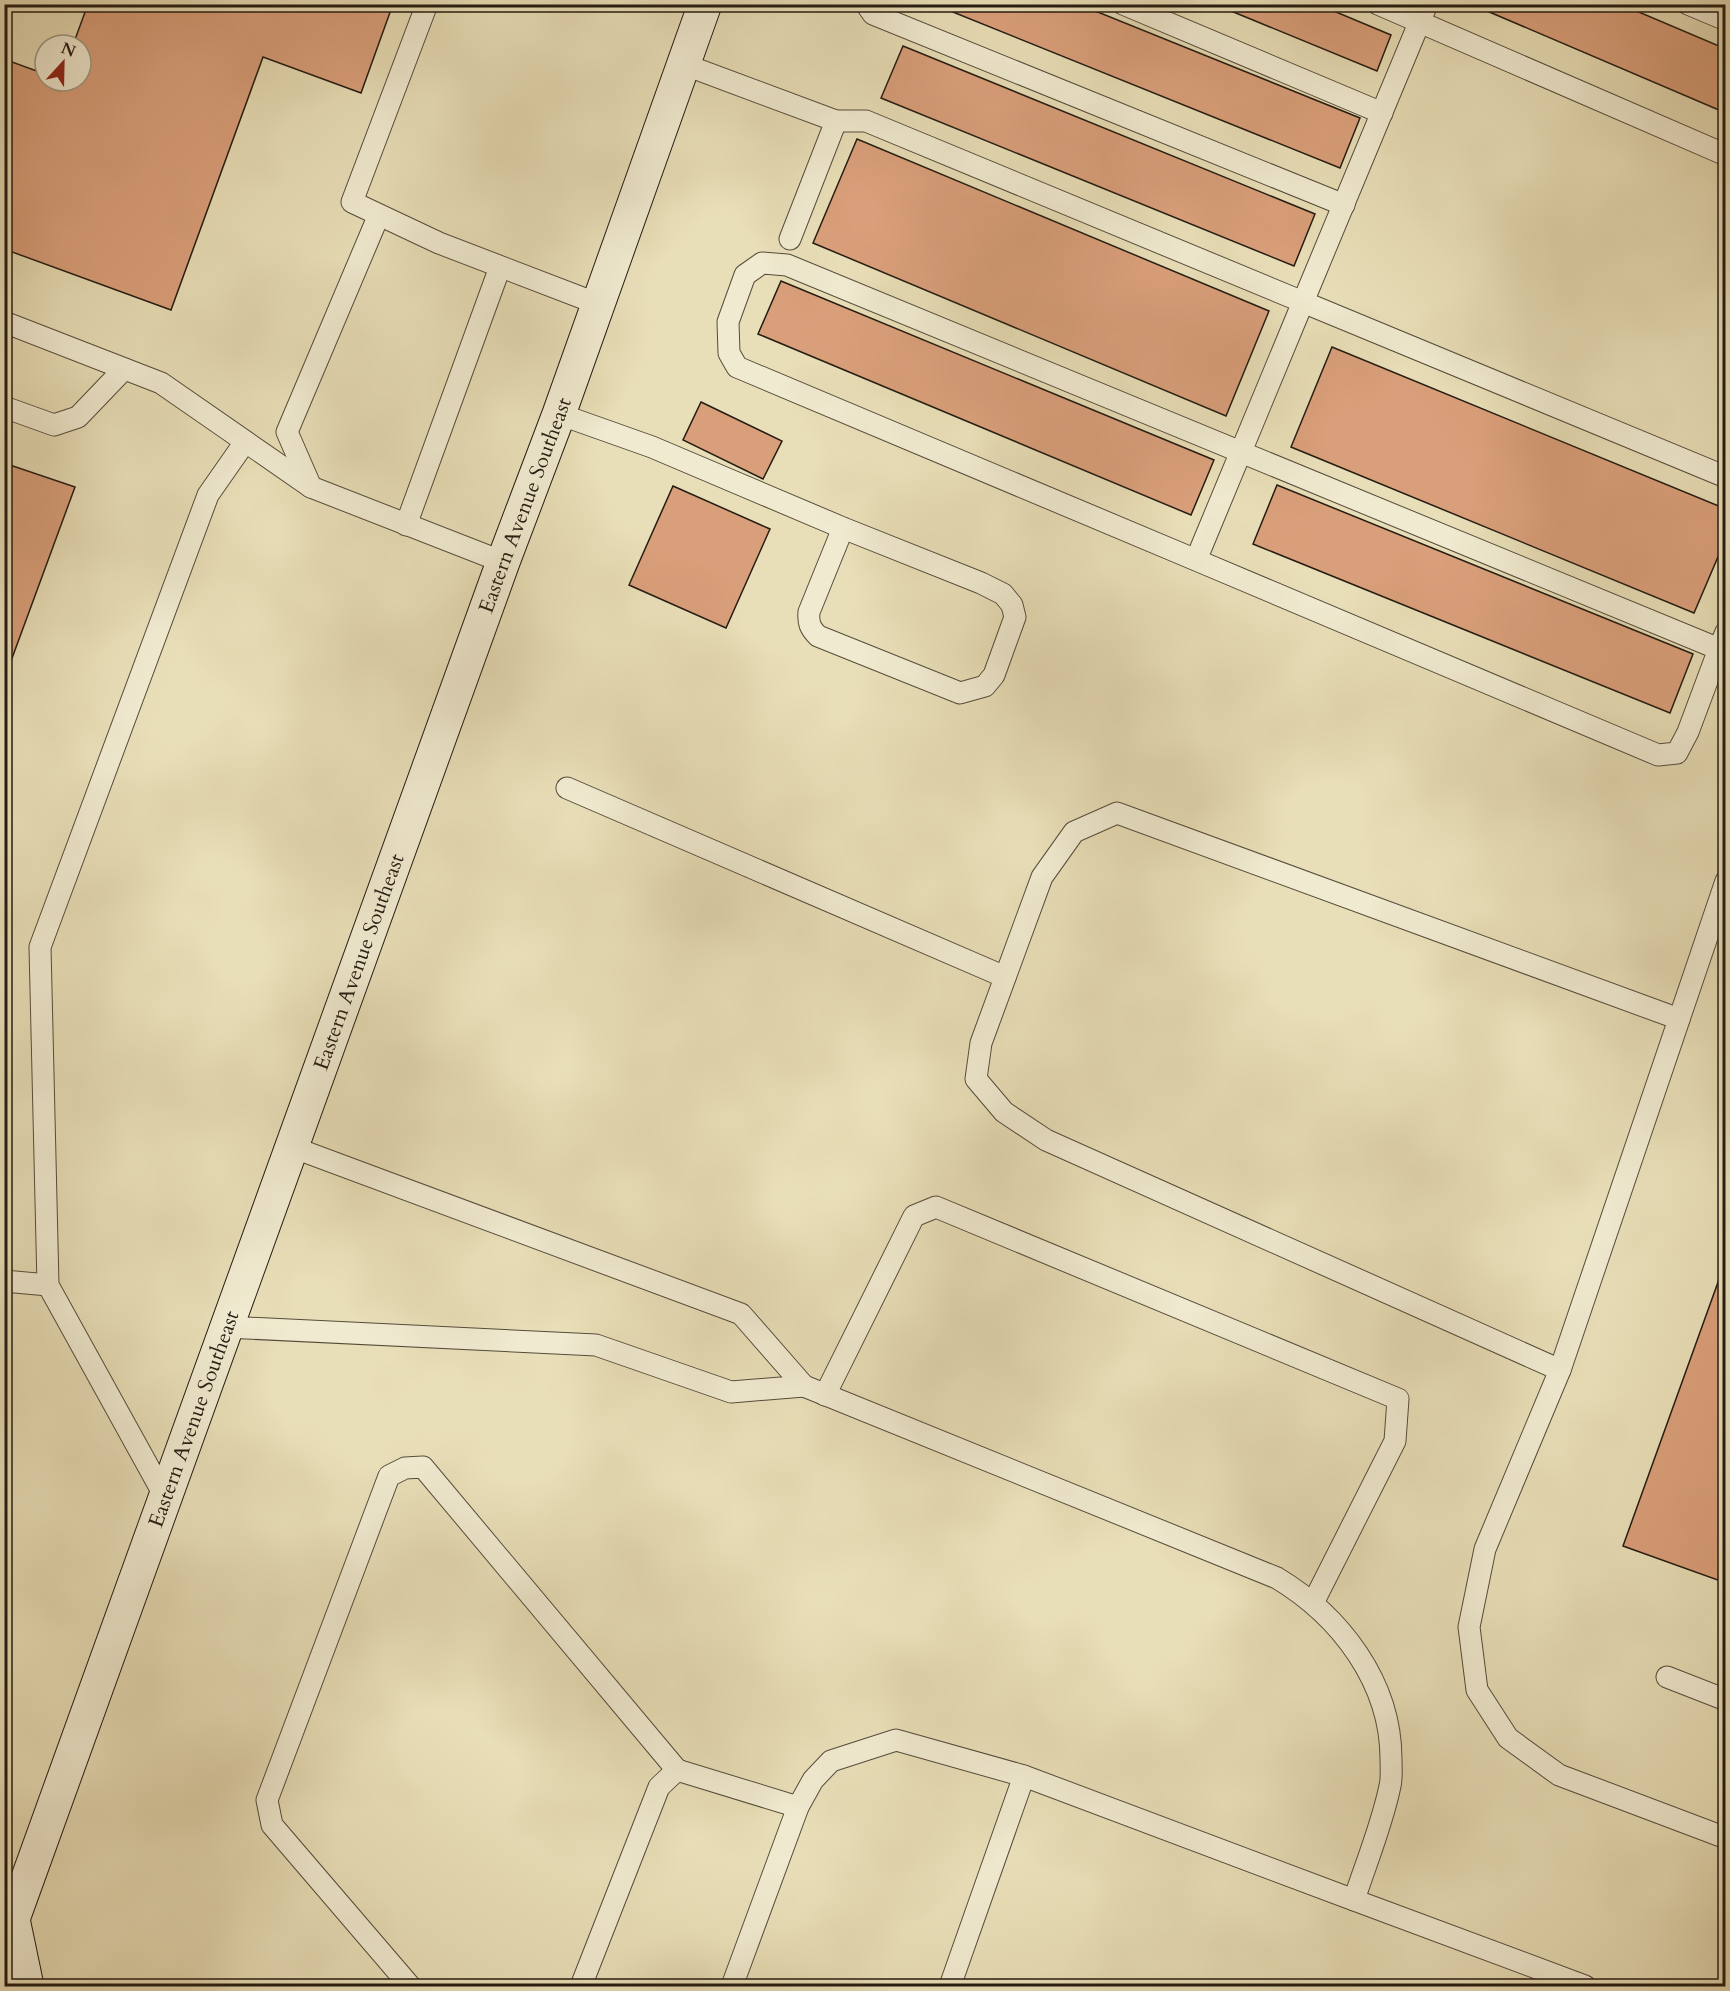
<svg xmlns="http://www.w3.org/2000/svg" width="1730" height="1991" font-family="Cardo,serif">
<rect width="100%" height="100%" fill="#e8deb7"/>
<filter id="stains"><feTurbulence type="fractalNoise" baseFrequency=".00333" numOctaves="4"/><feColorMatrix values="0 0 0 0 .2 0 0 0 0 .09 0 0 0 0 .02 0 0 0 .5 -.17"/></filter>
<radialGradient id="worn" r=".72"><stop offset=".6" stop-color="#630" stop-opacity="0"/><stop offset="1" stop-color="#630" stop-opacity=".3"/></radialGradient>
<g fill="#d99f7a" stroke="#241c12" stroke-width="1.5">
<path d="M 88,4 L 393,4 L 361,93 L 263,57 L 171,310 L 4,249 L 4,59 L 45,74 L 45,81 L 81,81 L 81,45 L 73,45 Z"/>
<path d="M 933,4 L 1078,4 L 1360,118 L 1340,168 Z"/>
<path d="M 1214,4 L 1317,4 L 1391,35 L 1377,71 Z"/>
<path d="M 1482,4 L 1620,4 L 1726,49 L 1726,113 L 1480,8 Z"/>
<path d="M 903,46 L 1315,214 L 1294,266 L 881,98 Z"/>
<path d="M 857,139 L 1269,311 L 1226,416 L 813,243 Z"/>
<path d="M 781,281 L 1214,460 L 1191,515 L 758,334 Z"/>
<path d="M 1332,347 L 1726,509 L 1726,538 L 1694,613 L 1291,447 Z"/>
<path d="M 701,402 L 782,441 L 763,479 L 683,440 Z"/>
<path d="M 4,463 L 75,487 L 4,680 Z"/>
<path d="M 1277,485 L 1693,654 L 1670,713 L 1253,544 Z"/>
<path d="M 673,486 L 770,529 L 726,628 L 629,585 Z"/>
<path d="M 1726,1260 L 1726,1583 L 1623,1546 Z"/>
</g>
<g fill="none" stroke-linecap="round" stroke-linejoin="round">
<defs>
<g id="lane">
<path d="M 427,4 L 352,202 L 439,243 L 598,304"/>
<path d="M 866,4 L 873,14 L 1344,205"/>
<path d="M 1123,4 L 1382,113"/>
<path d="M 1378,4 L 1726,155"/>
<path d="M 1427,4 L 1303,302 L 1726,477"/>
<path d="M 1688,4 L 1726,20"/>
<path d="M 683,64 L 836,121 L 790,239"/>
<path d="M 836,121 L 866,121 L 1303,302 L 1196,560 L 737,367 L 729,353 L 728,322 L 745,275 L 762,263 L 787,265 L 1719,649 L 1688,732 L 1677,753 L 1658,755 L 1196,560"/>
<path d="M 378,217 L 287,432 L 311,487 L 503,562"/>
<path d="M 4,322 L 161,383 L 311,487"/>
<path d="M 4,407 L 54,425 L 78,417 L 124,369"/>
<path d="M 559,414 L 652,447 L 843,528 L 981,583 L 1003,594 L 1012,605 L 1015,617 L 994,675 L 985,686 L 960,693 L 818,636 C 810,628 808,623 809,612 L 843,528"/>
<path d="M 406,525 L 500,267"/>
<path d="M 1719,649 L 1726,632"/>
<path d="M 567,788 L 1005,977"/>
<path d="M 1726,881 L 1560,1370 L 1485,1549 L 1469,1627 L 1477,1690 L 1508,1738 L 1559,1775 L 1726,1838"/>
<path d="M 4,1281 L 48,1285"/>
<path d="M 226,1327 L 596,1345 L 731,1392 L 804,1386 L 741,1314 L 292,1147"/>
<path d="M 1560,1370 L 1046,1140 L 1004,1112 L 976,1079 L 981,1043 L 1042,877 L 1074,832 L 1117,813 L 1679,1019"/>
<path d="M 804,1386 L 1277,1578 C 1340,1616 1391,1682 1391,1759 C 1391,1768 1392,1778 1390,1786 C 1382,1825 1366,1863 1354,1900 L 1585,1986"/>
<path d="M 825,1395 L 914,1216 L 936,1207 L 1398,1399 L 1395,1441 L 1313,1603"/>
<path d="M 164,1495 L 48,1285 L 40,947 L 208,495 L 245,442"/>
<path d="M 1667,1677 L 1726,1700"/>
<path d="M 410,1986 L 272,1825 L 267,1800 L 389,1476 L 405,1468 L 423,1467 L 677,1770"/>
<path d="M 581,1986 L 659,1787 L 677,1770 L 798,1807"/>
<path d="M 732,1986 L 798,1807 L 813,1780 L 831,1761 L 896,1740 L 1024,1776 L 1354,1900"/>
<path d="M 950,1986 L 1024,1776"/>
</g>
<g id="secondary">
<path d="M 13,1919 L 27,1986"/>
<path id="s1" d="M 4,1926 L 13,1919 L 503,562 L 559,414 L 705,4"/>
</g>
</defs>
<use href="#lane" stroke="#554c3b" stroke-width="23"/>
<use href="#secondary" stroke="#241c12" stroke-width="35"/>
<use href="#lane" stroke="#f0ead0" stroke-width="21"/>
<use href="#secondary" stroke="#f0ead0" stroke-width="33"/>
</g>
<g text-anchor="middle" dominant-baseline="central" stroke-width="5" stroke-linejoin="round" paint-order="stroke">
<g font-size="21" fill="#241c12" stroke="#f0ead0">
<text stroke="none"><textPath href="#s1" startOffset="1515">Eastern Avenue Southeast</textPath></text>
<text stroke="none"><textPath href="#s1" startOffset="1029">Eastern Avenue Southeast</textPath></text>
<text stroke="none"><textPath href="#s1" startOffset="543">Eastern Avenue Southeast</textPath></text>
</g>
</g>
<rect width="1730" height="1991" fill="none" stroke="#e8deb7" stroke-width="24"/>
<rect x="6" y="6" width="1718" height="1979" fill="none" stroke="#241c12" stroke-width="3"/>
<rect x="12" y="12" width="1706" height="1967" fill="none" stroke="#241c12" stroke-width="1.5"/>
<g transform="translate(63 63) rotate(22)"><circle r="28" fill="#f0ead0" stroke="#9e9884" stroke-width="1.5"/>
<path d="M0-4.5L10 22L0 15L-10 22Z" fill="#8f2418"/>
<text y="-9" font-size="16" font-weight="bold" text-anchor="middle" fill="#241c12">N</text>
</g>
<rect width="100%" height="100%" filter="url(#stains)"/>
<rect width="100%" height="100%" fill="url(#worn)"/>
</svg>
